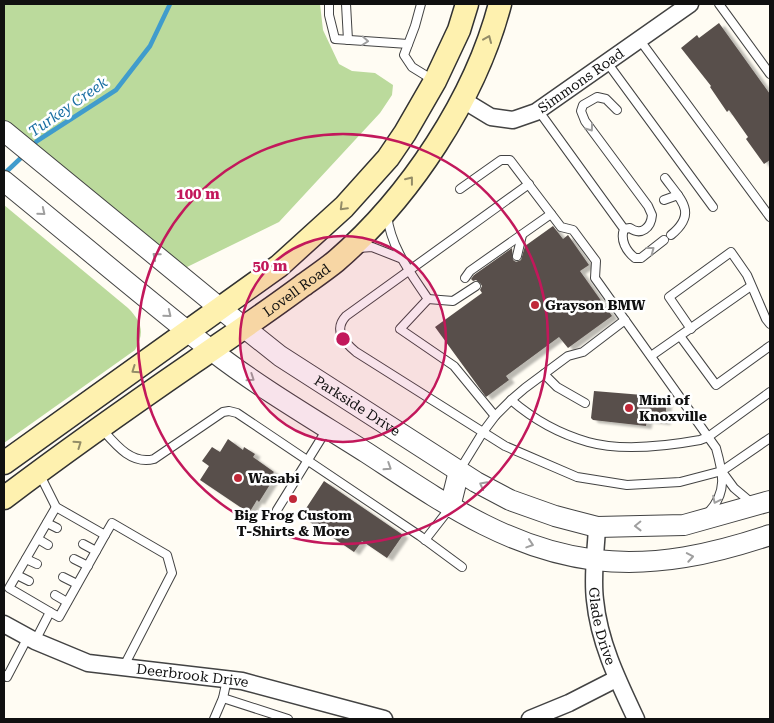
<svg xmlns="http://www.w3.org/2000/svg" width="774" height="723" font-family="'Roboto Serif',serif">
<defs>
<filter id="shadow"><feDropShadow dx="5.5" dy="3" stdDeviation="1" flood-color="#0004"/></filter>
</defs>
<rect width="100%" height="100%" fill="#fffcf3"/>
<g fill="#bbda9c">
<path d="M 4,4 L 320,4 L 323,30 L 339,64 L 352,71 L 375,73 L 393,85 L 392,95 L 380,113 L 279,222 L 185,268 L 4,122 Z"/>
<path d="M 4,205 L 128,308 C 142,322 145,333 135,350 L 4,443 Z"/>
</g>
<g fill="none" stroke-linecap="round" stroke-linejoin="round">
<g stroke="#409ccc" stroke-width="4.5">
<path d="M 32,146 L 37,141 L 116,90 L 150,46 L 170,4"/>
<path d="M 4,174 L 25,154"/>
</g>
</g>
<g fill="#59504c" filter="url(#shadow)">
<path d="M 719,23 L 770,94 L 770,160 L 764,164 L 746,139 L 748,137 L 729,110 L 727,112 L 710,87 L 711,86 L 681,48 L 697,35 L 699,38 Z"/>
<path d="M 553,226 L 563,239 L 568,235 L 589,265 L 580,271 L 612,316 L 568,348 L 559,337 L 506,376 L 509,380 L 486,397 L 435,327 L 482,293 L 480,290 L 482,286 L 480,283 L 476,280 L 473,281 L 471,279 L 474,275 L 512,248 L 513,260 L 516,262 L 521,260 L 525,246 Z"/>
<path d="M 594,391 L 667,397 L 665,422 L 647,420 L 646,426 L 593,420 L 591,418 Z"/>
<path d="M 228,439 L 243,450 L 244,447 L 255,454 L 253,457 L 274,472 L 273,473 L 276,475 L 259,502 L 257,500 L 249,513 L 200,480 L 209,466 L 202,461 L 212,447 L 220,452 Z"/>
<path d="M 324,481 L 403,535 L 387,558 L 362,541 L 354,552 L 301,516 Z"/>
</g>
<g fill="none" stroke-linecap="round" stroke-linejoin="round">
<defs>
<g id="service">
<path d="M 329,4 L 329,15 L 335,39 L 408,44"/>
<path d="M 346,4 L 348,40"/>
<path d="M 421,4 L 415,26 L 404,55 L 412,67 L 433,80"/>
<path d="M 719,4 L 770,74"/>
<path d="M 639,39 L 770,217"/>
<path d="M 606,61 L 713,207"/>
<path d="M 538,110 L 624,229 C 620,240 626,251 635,258 L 641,258 L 664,240"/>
<path d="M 617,110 L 606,99 L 597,97 L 583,105 L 581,111 L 585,121 L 648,206 L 652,215 C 651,228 641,236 630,228 L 624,229"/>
<path d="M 665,178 C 681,200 698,213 671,235"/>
<path d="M 529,184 L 346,316 C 333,330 344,342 356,352 L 505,446 L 577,477 L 627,485 L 680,482 L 722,471 L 770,438"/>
<path d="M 460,189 L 501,160 L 510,160 L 561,227 L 573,230 L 596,261 L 595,278 L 716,448 C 723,473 728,492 708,513"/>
<path d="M 664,200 L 678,195"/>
<path d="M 387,215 C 391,248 410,272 428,299"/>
<path d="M 359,248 L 372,247 L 400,258"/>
<path d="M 517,256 L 522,235"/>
<path d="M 465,278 L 470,271 L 551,214"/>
<path d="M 428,299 L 400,329 L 454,366 L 495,416"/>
<path d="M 428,299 L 453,301 L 476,286"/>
<path d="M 691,329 L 669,297 L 731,252 L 747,275 L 766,319 L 770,324"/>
<path d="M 680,336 L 716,385 L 770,346"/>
<path d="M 651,356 L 751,286"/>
<path d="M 544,374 L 557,387 L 585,403"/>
<path d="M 511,400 C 533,419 560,434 588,442 C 620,451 667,446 700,440 L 708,437 L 770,392"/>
<path d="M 101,428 C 115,444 131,465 154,459 L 223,412 L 229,411 L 237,413 L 420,536 L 462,567"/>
<path d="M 459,471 L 483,432 L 495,416 L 511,400 L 525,388 L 568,356 L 583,352 L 625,320"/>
<path d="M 723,473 L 734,488 L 753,504"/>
<path d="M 40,475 L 56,507 L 105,535 L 112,523 L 167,555 L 172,573 L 123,668"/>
<path d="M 277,510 L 327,429"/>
<path d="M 47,523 L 57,528"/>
<path d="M 38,539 L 48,545"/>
<path d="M 425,540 L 450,508"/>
<path d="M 83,544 L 96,551"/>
<path d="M 26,559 L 37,564"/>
<path d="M 74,559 L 88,566"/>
<path d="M 17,575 L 29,581"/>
<path d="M 63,577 L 77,584"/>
<path d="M 55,595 L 67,602"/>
<path d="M 50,612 L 59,617 L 105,535"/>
<path d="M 35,641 L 50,612 L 9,588 L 56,507"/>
<path d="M 4,675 L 7,677 L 28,637"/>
<path d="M 223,698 L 288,719"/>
<path d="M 214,719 L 223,698 L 227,679"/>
</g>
<g id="minor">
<path id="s1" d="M 463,100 L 491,117 L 513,120 L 536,112 L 690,4"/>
<path id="s2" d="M 597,527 C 596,550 592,576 595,600 C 599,642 618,681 636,719"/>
<path id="s3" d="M 4,624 L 35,641 L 88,663 L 242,681 L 384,719"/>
<path d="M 530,719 L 569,703 L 616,679"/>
</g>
<g id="tertiary">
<path id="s4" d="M 4,131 L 221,309 L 280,356 L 476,482 L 510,500 L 555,516 L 597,527 L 684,525 L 770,501"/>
<path d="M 4,181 C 73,237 141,295 211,350 C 260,388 315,420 367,453 C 439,500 507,549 595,560 C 657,567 713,554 770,535"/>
<path d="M 450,507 L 459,471"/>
</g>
<g id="secondary">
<path d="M 4,463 L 279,266 L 344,207 L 388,158 L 405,133 L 435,81 L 459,30 L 467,4"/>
<path id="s5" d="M 4,498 C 66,451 130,406 194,362 C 230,337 267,312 302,286 C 313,278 325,270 336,261 C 410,197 475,99 500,4"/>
</g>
</defs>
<use href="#service" stroke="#434343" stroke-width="10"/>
<use href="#minor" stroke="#434343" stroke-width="19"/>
<use href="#tertiary" stroke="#434343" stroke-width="22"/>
<use href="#secondary" stroke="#323232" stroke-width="25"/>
<use href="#service" stroke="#fff" stroke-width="8"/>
<use href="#minor" stroke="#fff" stroke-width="16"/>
<use href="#tertiary" stroke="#fff" stroke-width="20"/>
<use href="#secondary" stroke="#fef1af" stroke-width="22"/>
</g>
<defs><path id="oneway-chevron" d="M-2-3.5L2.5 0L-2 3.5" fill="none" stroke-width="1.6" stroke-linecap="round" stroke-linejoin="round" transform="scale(1.25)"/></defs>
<g stroke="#938c67">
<use href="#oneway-chevron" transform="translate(488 39) rotate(-67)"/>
<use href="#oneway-chevron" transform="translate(410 180) rotate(-52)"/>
<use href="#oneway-chevron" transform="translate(343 207) rotate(135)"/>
<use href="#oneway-chevron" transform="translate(135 370) rotate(145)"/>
<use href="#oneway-chevron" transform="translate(78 444) rotate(-35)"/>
</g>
<g stroke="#9f9f9f">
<use href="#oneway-chevron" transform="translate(365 41) rotate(4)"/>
<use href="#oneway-chevron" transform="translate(590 128) rotate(54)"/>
<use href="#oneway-chevron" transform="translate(42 212) rotate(39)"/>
<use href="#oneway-chevron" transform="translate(651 250) rotate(-37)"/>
<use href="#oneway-chevron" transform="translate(156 256) rotate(-140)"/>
<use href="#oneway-chevron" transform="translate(168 314) rotate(39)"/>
<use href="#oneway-chevron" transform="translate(251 378) rotate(34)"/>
<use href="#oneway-chevron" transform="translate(388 467) rotate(33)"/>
<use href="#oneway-chevron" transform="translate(483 485) rotate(-152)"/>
<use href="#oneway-chevron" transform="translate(716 500) rotate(116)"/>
<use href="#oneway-chevron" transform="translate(638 526) rotate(179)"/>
<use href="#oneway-chevron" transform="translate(530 544) rotate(18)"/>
<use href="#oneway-chevron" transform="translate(690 557) rotate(-10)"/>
</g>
<circle cx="343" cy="339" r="103" fill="#c2185b" fill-opacity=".12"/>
<g fill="none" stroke="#c2185b" stroke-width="2.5">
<circle cx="343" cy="339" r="103"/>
<circle cx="343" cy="339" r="205"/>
</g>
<g fill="#c02838" stroke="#fff" stroke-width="2">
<circle cx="535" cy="305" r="5"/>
<circle cx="629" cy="408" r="5"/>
<circle cx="238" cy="478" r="5"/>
<circle cx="293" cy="499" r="5"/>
</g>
<g text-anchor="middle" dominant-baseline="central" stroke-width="5" stroke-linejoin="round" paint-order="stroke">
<g font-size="14" fill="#101010" stroke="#fff">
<text stroke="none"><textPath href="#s1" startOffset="134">Simmons Road</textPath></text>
<text stroke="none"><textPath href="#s5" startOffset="359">Lovell Road</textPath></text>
<text stroke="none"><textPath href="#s4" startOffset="448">Parkside Drive</textPath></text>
<text stroke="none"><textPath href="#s2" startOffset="100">Glade Drive</textPath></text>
<text stroke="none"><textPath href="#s3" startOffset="198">Deerbrook Drive</textPath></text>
</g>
<g font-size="14" font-weight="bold" fill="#101010" stroke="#fff" text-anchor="start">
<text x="545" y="305">Grayson BMW</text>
<text x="639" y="400">Mini of<tspan x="639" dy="16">Knoxville</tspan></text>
<text x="248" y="478">Wasabi</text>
<text x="293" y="515" text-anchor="middle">Big Frog Custom<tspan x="293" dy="16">T-Shirts &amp; More</tspan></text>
</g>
<g font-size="15" font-style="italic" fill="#196ea2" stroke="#fff">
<text transform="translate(68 107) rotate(-35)">Turkey Creek</text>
</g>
</g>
<circle cx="343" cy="339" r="8" fill="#c2185b" stroke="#fff" stroke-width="2.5"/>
<g font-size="15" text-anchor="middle" font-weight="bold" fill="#c2185b" stroke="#fff" stroke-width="5" stroke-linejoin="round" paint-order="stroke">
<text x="198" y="199">100 m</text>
<text x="270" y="271">50 m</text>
</g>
<rect width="774" height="723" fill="none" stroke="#101010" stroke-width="10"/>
</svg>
